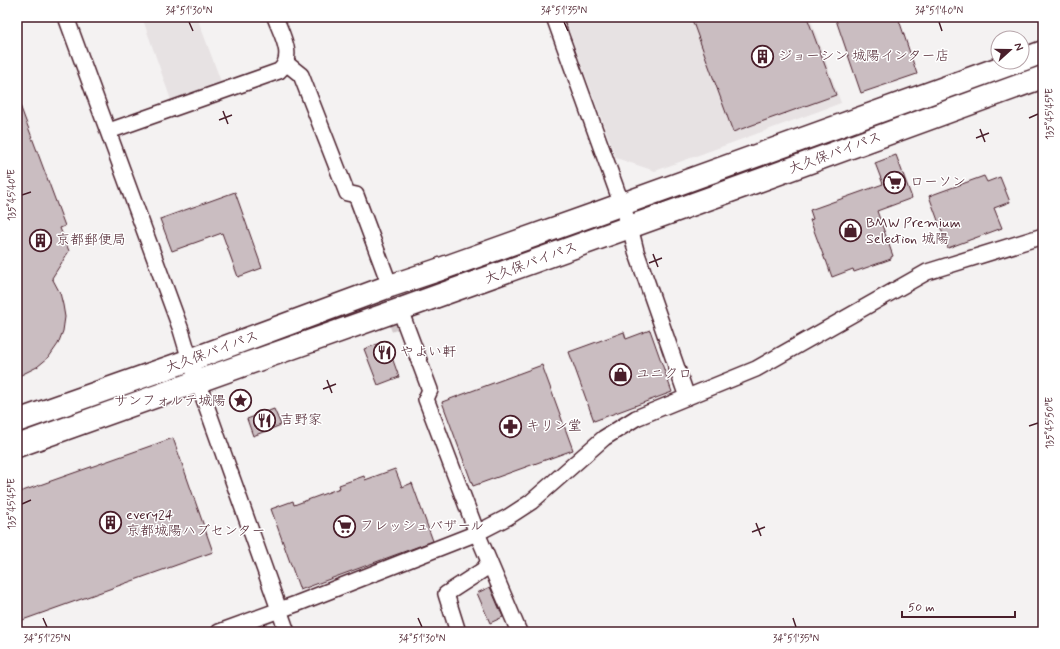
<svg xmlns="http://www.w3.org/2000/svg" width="1060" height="649" font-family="Mynerve,'Klee One',sans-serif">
<rect width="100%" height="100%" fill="#f4f2f2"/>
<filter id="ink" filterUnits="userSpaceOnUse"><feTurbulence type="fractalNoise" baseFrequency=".025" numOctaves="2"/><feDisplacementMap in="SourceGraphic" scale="8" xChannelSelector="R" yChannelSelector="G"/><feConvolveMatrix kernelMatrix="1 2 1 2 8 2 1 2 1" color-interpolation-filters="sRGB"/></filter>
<g filter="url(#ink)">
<g fill="#e7e2e3">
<path d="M 142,17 L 197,17 L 223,87 L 173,106 Z"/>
<path d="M 564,17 L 810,17 L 841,103 L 655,171 L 616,158 Z"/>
</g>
<g fill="#cabdc1" stroke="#4a1f2b">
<path d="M 691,17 L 807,17 L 836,95 L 733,132 Z"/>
<path d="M 835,17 L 898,17 L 917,74 L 861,93 Z"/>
<path d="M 17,100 L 18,100 L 65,226 L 60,228 L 69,251 L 52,278 L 60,293 L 63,305 L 65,317 L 63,331 L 58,344 L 49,357 L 37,367 L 17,377 Z"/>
<path d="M 896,155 L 912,198 L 877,211 L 893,256 L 891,257 L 891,259 L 854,272 L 853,269 L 832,277 L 826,260 L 825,260 L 810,220 L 813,219 L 810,210 L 883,184 L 875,163 Z"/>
<path d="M 984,176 L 987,182 L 1000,177 L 1010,202 L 994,208 L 1002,228 L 948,248 L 929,196 Z"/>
<path d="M 235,192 L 262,268 L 238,277 L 222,233 L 172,251 L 160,219 Z"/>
<path d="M 650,330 L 672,392 L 594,421 L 569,352 L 624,332 L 626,339 Z"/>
<path d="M 386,341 L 399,377 L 378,385 L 364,349 Z"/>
<path d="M 542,365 L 573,450 L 473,486 L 442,402 Z"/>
<path d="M 274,409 L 281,425 L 253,436 L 247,419 Z"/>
<path d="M 173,438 L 213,552 L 17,622 L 17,493 Z"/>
<path d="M 395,469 L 402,487 L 412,483 L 433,541 L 300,590 L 271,509 L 293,501 L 294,505 L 340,488 L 339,485 L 364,476 L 365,480 Z"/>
<path d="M 490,587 L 503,617 L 490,623 L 477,593 Z"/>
</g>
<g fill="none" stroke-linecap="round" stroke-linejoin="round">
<path stroke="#d2c8ca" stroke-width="15" stroke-dasharray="15 8" stroke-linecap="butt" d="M 380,279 L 399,329"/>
<defs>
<g id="minor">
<path d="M 66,17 L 181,330 L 190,360 L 287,632"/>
<path d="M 554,17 L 630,227 L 636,251 L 687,397"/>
<path d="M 286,63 L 301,75 L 347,193 L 356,195 L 390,286"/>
<path d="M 109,131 L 279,71 C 296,57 281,34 275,17"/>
<path d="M 400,310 L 430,390 L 426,399 L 477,533 L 519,632"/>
<path d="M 219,632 L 296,604 L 477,533 L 508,517 L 531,502 L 604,438 L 636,418 L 756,369 L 927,272 L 1043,236"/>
<path d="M 458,632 L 446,594 L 483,570 L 489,562"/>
</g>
<g id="highway">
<path d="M 1022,60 L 1043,52"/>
<path d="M 17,421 L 190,360 L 390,286 L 435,271 L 595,214 L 1016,62"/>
<path d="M 17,446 C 146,399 275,354 404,308 C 618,232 830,155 1043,77"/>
</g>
</defs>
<use href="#minor" stroke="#4a1f2b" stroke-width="18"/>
<use href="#highway" stroke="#4a1f2b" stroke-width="25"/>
<use href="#minor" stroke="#fff" stroke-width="15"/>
<use href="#highway" stroke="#fff" stroke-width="22"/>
</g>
</g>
<path fill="none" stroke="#4a1f2b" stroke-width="1.5" d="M 189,22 L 193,31M 564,22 L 568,31M 939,22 L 942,31M 223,111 L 228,124M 1029,118 L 1038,114M 219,120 L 232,115M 980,129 L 985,142M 976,138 L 989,133M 22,195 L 31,192M 653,254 L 658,267M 649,263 L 662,258M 327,380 L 332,393M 323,389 L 336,384M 1029,426 L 1038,423M 22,504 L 31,500M 756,523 L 761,536M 752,532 L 765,527M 43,618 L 47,627M 418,618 L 422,627M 793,618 L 796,627"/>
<defs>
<symbol id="building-ring" viewBox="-11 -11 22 22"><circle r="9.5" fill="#fff" stroke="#4a1f2b" stroke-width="1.5"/><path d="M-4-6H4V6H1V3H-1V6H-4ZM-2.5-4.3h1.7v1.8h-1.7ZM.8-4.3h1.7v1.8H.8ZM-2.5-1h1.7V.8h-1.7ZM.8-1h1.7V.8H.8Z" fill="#4a1f2b"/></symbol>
<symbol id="supermarket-ring" viewBox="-11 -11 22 22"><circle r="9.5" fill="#fff" stroke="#4a1f2b" stroke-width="1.5"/><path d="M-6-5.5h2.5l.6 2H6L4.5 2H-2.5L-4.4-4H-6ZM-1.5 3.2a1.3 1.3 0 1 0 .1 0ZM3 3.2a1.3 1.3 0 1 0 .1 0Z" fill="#4a1f2b"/></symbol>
<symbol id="shop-ring" viewBox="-11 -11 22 22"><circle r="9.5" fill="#fff" stroke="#4a1f2b" stroke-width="1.5"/><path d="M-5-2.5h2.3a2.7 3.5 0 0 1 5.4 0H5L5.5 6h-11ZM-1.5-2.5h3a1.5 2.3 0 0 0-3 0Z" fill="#4a1f2b"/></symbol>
<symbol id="restaurant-ring" viewBox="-11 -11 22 22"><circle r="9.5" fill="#fff" stroke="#4a1f2b" stroke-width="1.5"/><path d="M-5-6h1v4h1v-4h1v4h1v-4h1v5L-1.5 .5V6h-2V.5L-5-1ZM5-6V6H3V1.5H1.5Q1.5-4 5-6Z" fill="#4a1f2b"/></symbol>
<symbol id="sight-ring" viewBox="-11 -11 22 22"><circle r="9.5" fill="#fff" stroke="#4a1f2b" stroke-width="1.5"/><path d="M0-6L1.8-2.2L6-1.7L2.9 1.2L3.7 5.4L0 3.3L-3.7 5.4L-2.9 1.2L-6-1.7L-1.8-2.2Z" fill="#4a1f2b"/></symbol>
<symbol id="pharmacy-ring" viewBox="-11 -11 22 22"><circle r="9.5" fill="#fff" stroke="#4a1f2b" stroke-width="1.5"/><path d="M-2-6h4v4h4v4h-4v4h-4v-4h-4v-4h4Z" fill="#4a1f2b"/></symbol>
</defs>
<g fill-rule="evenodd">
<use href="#building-ring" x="750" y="44" width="25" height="25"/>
<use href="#supermarket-ring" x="882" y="170" width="25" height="25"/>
<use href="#shop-ring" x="838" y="218" width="25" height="25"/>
<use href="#building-ring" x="28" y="228" width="25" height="25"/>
<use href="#restaurant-ring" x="372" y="340" width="25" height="25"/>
<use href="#shop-ring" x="608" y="362" width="25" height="25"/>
<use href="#sight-ring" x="228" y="388" width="25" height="25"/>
<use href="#restaurant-ring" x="252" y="408" width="25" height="25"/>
<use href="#pharmacy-ring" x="498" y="414" width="25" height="25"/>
<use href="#building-ring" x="98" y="510" width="25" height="25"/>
<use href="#supermarket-ring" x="332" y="514" width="25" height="25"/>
</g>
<g text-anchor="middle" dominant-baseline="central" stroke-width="3" stroke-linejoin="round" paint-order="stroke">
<g font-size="14" fill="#4a1f2b" stroke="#fff" text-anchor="start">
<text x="778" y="56">ジョーシン 城陽インター店</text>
<text x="910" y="182">ローソン</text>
<text x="866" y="223">BMW Premium<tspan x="866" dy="16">Selection 城陽</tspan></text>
<text x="56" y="240">京都郵便局</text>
<text x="400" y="352">やよい軒</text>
<text x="636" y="374">ユニクロ</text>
<text x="226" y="401" text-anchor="end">サンフォルテ城陽</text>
<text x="280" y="420">吉野家</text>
<text x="526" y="426">キリン堂</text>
<text x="126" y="515">every24<tspan x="126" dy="16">京都城陽ハブセンター</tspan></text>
<text x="360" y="526">フレッシュバザール</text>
</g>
<g font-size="14" fill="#4a1f2b" stroke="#fff">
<text transform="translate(835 153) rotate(-20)">大久保バイパス</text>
<text transform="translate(531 263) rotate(-20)">大久保バイパス</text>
<text transform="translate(212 352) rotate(-20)">大久保バイパス</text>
</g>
</g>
<rect width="1060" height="649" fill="none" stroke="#fff" stroke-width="44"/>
<g transform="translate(1010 50) rotate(69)"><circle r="19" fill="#ffffff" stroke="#b7a5aa"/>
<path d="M0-3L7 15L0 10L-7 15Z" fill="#4a1f2b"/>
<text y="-6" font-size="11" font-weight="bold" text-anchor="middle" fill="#4a1f2b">N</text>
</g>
<path d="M902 611v6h113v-6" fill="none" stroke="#4a1f2b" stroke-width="2"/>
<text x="908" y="611" font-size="12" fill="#4a1f2b" stroke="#ffffff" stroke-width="3" paint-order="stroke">50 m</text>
<rect x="22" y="22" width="1016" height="605" fill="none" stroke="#4a1f2b" stroke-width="1.5"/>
<g font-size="10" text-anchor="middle" fill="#4a1f2b">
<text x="189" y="14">34°51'30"N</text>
<text x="564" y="14">34°51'35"N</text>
<text x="939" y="14">34°51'40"N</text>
<text transform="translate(1049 114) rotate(-90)" y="4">135°45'45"E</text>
<text transform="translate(11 195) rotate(-90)" y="4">135°45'40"E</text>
<text transform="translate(1049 423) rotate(-90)" y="4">135°45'50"E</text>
<text transform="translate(11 504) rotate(-90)" y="4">135°45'45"E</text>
<text x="47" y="642">34°51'25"N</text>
<text x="422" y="642">34°51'30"N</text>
<text x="796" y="642">34°51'35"N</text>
</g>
</svg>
